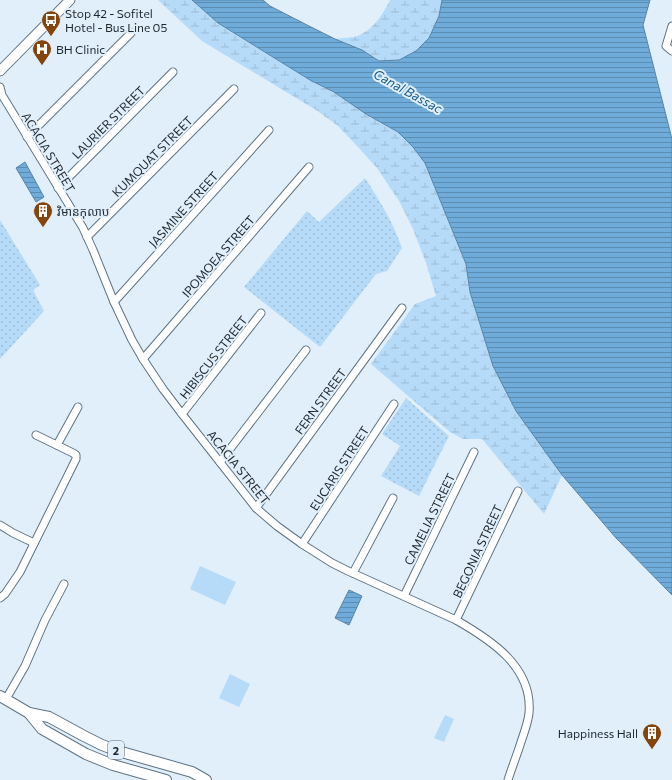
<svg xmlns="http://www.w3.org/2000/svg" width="672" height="780" font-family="Commissioner,'Noto Sans Khmer',sans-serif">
<defs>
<pattern id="grass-dots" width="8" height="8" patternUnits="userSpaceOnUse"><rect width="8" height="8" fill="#b6dbf8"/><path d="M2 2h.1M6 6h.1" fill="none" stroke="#9cbcd5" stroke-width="1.8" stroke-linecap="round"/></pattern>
<pattern id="wetland-marsh" width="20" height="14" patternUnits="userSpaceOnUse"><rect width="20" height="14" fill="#b6dbf8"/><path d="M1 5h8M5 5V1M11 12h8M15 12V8" fill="none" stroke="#9cbcd5"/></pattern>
<pattern id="water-rules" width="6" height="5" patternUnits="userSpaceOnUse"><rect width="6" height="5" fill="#70acda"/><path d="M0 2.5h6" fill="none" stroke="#5b8cb1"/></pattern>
</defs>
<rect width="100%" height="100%" fill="#e1effb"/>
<g fill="url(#grass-dots)">
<path d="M 365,178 C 380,201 393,222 402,248 L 387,271 L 376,274 L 320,347 L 244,287 L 307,211 L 319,222 Z"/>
<path d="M 0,220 L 40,285 L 33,290 L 44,311 L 0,359 Z"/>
<path d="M 406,398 L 449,436 L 419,496 L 381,476 L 400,446 L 382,434 Z"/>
</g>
<g fill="url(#wetland-marsh)">
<path d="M 158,0 L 192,0 L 218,23 L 310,80 L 334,92 L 366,114 L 398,132 L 413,147 L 425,163 L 466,264 L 470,292 L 493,366 L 516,411 L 562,475 L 544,514 L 482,439 L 463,439 L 450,432 L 371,364 L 415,304 L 436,296 L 426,263 L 413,229 L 399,201 L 377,168 L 357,146 L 338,126 L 316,110 L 202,41 Z"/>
<path d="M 390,0 L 442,0 L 439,16 L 429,38 L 416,51 L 399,60 L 379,61 L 362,50 L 335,39 C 341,38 348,38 354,37 C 372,32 382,16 390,0 Z"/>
</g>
<g fill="#b6dbf8">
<path d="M 200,566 L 236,582 L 225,605 L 190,589 Z"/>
<path d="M 230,674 L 250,684 L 239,707 L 219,698 Z"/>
<path d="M 445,715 L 454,719 L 444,742 L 434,738 Z"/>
</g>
<g fill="url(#water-rules)" stroke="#5784a6">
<path d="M 192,0 L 263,0 L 270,6 L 307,25 L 335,39 L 362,50 L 379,61 L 399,60 L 416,51 L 429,38 L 439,16 L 442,0 L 650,0 L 643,25 L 672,139 L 672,595 L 616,538 L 562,475 L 516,411 L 493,366 L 470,292 L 466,264 L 425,163 L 413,147 L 398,132 L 366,114 L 334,92 L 310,80 L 218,23 Z"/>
<path d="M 25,162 L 44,197 L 36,202 L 16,168 Z"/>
<path d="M 349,590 L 362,596 L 349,625 L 335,618 Z"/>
</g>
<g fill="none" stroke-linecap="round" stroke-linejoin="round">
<defs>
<g id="minor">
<path d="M 672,26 L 666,46 L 672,51"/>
<path d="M 0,87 L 2,95 L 83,228 L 93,250 L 114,302 L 132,340 L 143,359 L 163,389 L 182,414 L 256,508 L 277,526 L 302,544 L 332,563 L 348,571 L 456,620 C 491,640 533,667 529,713 C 528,723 524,733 521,742 C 517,755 512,767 508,780"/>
<path d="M 27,137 L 131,33"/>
<path d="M 58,188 L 173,72"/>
<path d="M 87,237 L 234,89"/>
<path d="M 114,302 L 269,130"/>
<path d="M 143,359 L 309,167"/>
<path d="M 182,414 L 261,313"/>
<path d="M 57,445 L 78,407"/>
<path d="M 220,462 L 306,350"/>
<path d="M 256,508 L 402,308"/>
<path d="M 0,525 L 13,533 L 34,543"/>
<path d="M 302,544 L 394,404"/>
<path d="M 353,573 L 393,498"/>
<path d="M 404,596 L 474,452"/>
<path d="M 0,598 L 5,594 L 20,572 L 76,459 L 76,455 L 73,453 L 36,435"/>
<path d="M 456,620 L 518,491"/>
<path d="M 6,699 L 25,666 L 45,620 L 64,584"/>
</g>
<path id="secondary" d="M 0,71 L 70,0"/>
<g id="primary">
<path d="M 0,696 L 29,713 L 49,717 L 84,736 L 102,745 L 118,751 L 192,772 L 206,780"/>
<path d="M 29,713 L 42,729 L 86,754 L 113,765 L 166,780"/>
</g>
</defs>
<use href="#minor" stroke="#5d7283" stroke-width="9"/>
<use href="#secondary" stroke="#5d7283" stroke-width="11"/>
<use href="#primary" stroke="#5d7283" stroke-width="12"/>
<use href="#minor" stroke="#fff" stroke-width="7"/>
<use href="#secondary" stroke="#fff" stroke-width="9"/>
<use href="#primary" stroke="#fff" stroke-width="10"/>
</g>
<defs>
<symbol id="bus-pin" viewBox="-11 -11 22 30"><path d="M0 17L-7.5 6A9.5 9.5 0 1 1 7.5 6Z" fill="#85440c" stroke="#e1effb"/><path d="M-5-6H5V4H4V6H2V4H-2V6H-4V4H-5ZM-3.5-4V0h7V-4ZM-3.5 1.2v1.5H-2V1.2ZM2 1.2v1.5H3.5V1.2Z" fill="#fff"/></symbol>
<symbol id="hospital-pin" viewBox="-11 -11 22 30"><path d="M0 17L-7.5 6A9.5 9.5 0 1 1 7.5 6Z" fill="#85440c" stroke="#e1effb"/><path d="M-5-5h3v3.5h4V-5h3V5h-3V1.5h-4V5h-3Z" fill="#fff"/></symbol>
<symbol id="building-pin" viewBox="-11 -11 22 30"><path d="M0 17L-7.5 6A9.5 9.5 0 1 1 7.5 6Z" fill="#85440c" stroke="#e1effb"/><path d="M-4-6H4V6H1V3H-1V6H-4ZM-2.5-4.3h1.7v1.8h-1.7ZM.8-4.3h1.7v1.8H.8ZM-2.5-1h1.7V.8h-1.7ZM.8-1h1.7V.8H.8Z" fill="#fff"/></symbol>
</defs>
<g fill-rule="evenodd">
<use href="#bus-pin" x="40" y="9" width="22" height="30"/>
<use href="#hospital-pin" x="31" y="38" width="22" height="30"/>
<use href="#building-pin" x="32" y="200" width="22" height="30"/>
<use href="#building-pin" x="641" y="722" width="22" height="30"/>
</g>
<g text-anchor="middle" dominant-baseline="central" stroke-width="4" stroke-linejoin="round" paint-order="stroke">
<rect fill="#e1effb" stroke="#58636c" stroke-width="1" x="108" y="741" width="16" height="18" rx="3"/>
<g font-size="11" font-weight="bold" fill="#1e272e">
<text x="116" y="750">2</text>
</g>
<g font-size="12" fill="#1e272e" stroke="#e1effb" text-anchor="start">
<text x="65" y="13">Stop 42 - Sofitel<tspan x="65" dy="14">Hotel - Bus Line 05</tspan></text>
<text x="56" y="49">BH Clinic</text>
<text x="57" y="211">វិមានកុលាប</text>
<text x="638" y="733" text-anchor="end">Happiness Hall</text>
</g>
<g font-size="12" fill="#1e272e" stroke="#e1effb">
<text transform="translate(108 122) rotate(-45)">LAURIER STREET</text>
<text transform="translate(49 152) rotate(59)">ACACIA STREET</text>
<text transform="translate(152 156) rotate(-45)">KUMQUAT STREET</text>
<text transform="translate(183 209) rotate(-48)">JASMINE STREET</text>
<text transform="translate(218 256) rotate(-49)">IPOMOEA STREET</text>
<text transform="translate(213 357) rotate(-52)">HIBISCUS STREET</text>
<text transform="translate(320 401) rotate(-54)">FERN STREET</text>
<text transform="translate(239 467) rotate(51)">ACACIA STREET</text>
<text transform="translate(339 468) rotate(-57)">EUCARIS STREET</text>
<text transform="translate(429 519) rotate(-64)">CAMELIA STREET</text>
<text transform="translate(477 551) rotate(-65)">BEGONIA STREET</text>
</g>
<g font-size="13" font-style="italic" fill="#185d89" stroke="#e1effb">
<text transform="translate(408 91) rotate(29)">Canal Bassac</text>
</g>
</g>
</svg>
